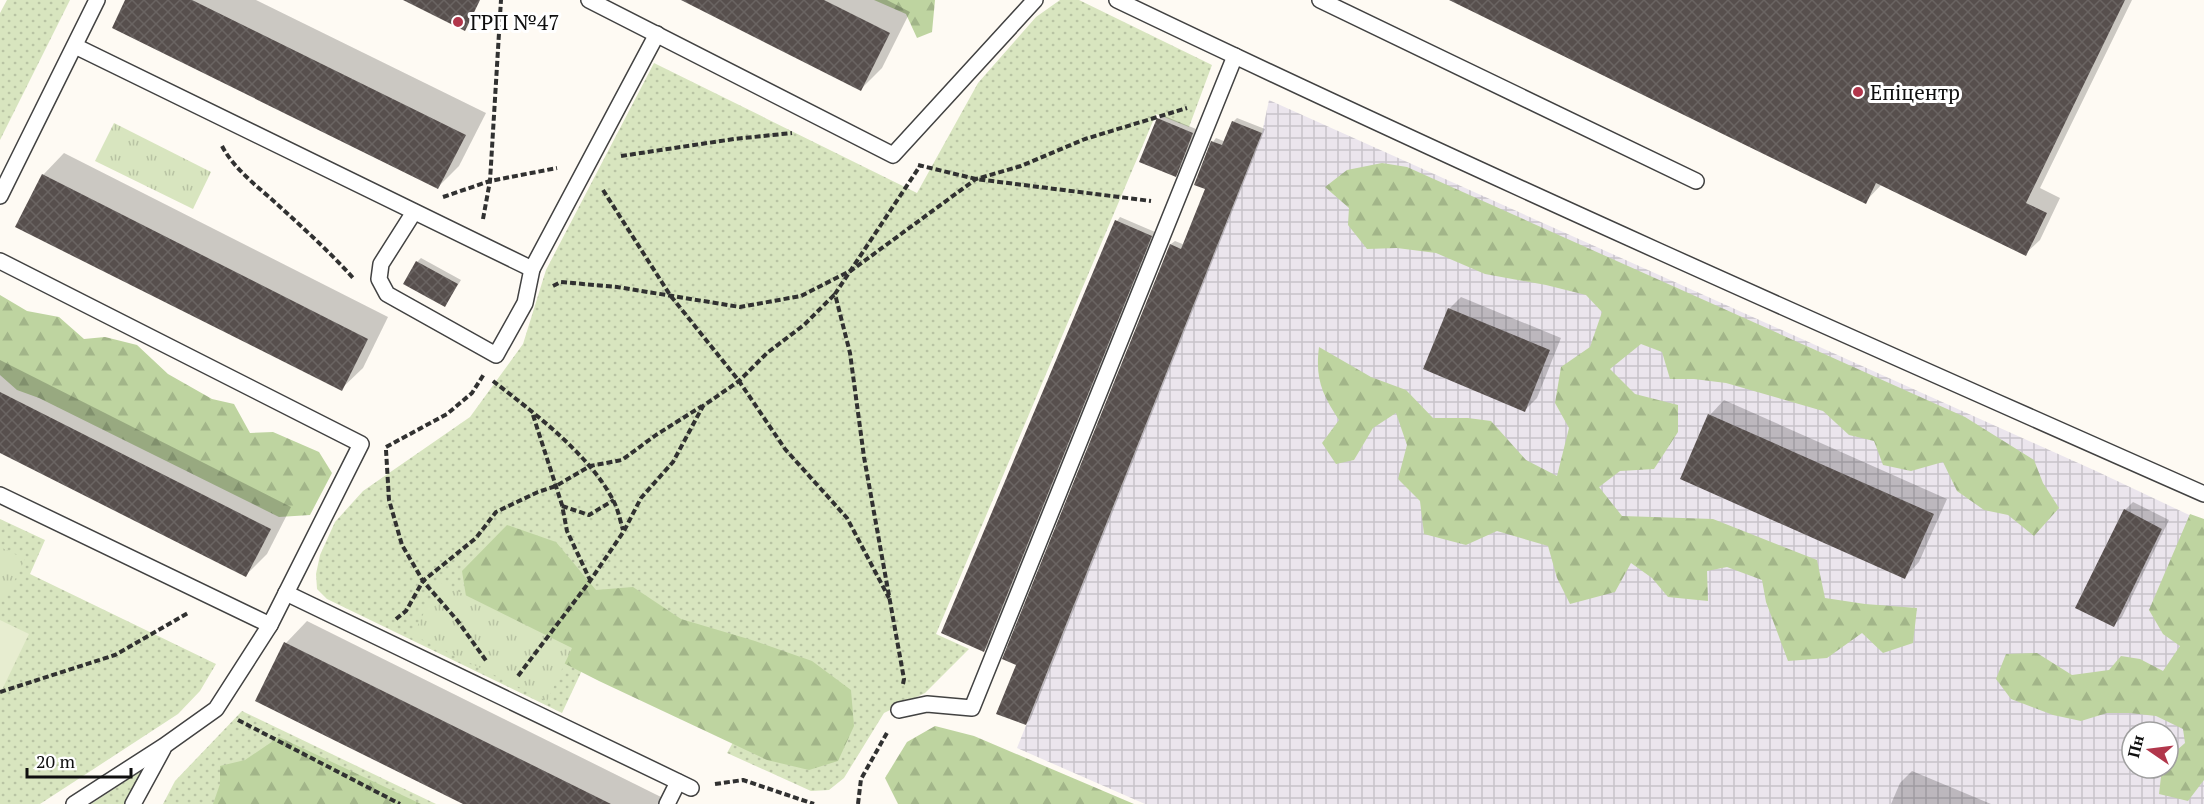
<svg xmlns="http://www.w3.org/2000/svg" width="2204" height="804" font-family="'PT Serif',serif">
<defs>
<pattern id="industrial-grid" width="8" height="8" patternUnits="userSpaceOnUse" patternTransform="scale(1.5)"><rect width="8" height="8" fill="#ebe5ed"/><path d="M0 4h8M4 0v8" fill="none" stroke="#c8c3ca"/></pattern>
<pattern id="grass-dots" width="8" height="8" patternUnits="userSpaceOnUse" patternTransform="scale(1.5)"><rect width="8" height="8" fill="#d8e5bf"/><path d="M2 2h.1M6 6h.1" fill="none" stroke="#b8c3a3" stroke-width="1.8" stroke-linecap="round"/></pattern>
<pattern id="forest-firs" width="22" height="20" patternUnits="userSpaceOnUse" patternTransform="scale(1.5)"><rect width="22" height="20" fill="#bed4a0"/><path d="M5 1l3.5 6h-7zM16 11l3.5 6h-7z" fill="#a2b589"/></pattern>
<pattern id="park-tufts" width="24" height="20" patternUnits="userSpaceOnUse" patternTransform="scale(1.5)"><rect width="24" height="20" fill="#d8e5bf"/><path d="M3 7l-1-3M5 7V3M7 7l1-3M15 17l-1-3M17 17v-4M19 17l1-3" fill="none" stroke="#b8c3a3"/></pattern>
<pattern id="building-cross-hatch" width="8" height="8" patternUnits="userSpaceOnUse" patternTransform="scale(1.5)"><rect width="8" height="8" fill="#574f4d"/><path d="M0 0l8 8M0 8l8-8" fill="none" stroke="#6a6462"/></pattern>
</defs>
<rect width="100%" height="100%" fill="#fefaf3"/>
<path fill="url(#industrial-grid)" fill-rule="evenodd" d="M 1269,100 L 2096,471 L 2204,522 L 2204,804 L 1145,804 L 1017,748 L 1262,133 ZM 2132,732 L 2168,732 L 2168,768 L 2132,768 Z"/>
<g fill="url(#grass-dots)">
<path d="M 7,0 L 70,0 L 0,140 L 0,13 Z"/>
<path d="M 1060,0 L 1079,0 L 1212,65 L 1189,127 L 1156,114 L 936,634 L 969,649 L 925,693 L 884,713 L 844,778 L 829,790 L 811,791 L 727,753 L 736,737 L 585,664 L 562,713 L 327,599 L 317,589 L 316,574 L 320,555 L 335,522 L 363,491 L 470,417 L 523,344 L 546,270 L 654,63 L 917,193 L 978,83 L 1036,17 Z"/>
<path d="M 0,519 L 45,540 L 30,574 L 216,664 L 200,691 L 178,714 L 40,804 L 0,804 Z"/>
<path d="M 242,711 L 436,804 L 163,804 L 175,781 Z"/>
<path d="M 144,769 L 125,804 L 91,804 Z"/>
</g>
<g fill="url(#forest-firs)">
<path d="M 874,0 L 935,0 L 932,32 L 917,38 L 906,14 Z"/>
<path d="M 1382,163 L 1407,167 L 1965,417 L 2034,460 L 2043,483 L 2059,508 L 2034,536 L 2008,515 L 1984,510 L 1957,491 L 1943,462 L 1911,471 L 1883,465 L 1874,441 L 1849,435 L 1823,411 L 1726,383 L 1694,379 L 1670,379 L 1662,352 L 1641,344 L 1610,369 L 1635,394 L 1678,405 L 1678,432 L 1654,469 L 1620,471 L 1599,487 L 1622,516 L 1713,519 L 1817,560 L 1825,598 L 1865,604 L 1917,608 L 1913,643 L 1883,653 L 1862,633 L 1827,658 L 1788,661 L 1766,602 L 1762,580 L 1727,567 L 1707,571 L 1708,601 L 1668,597 L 1652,578 L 1631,563 L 1615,592 L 1570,604 L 1557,578 L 1548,546 L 1497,531 L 1466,545 L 1424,534 L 1420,501 L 1398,479 L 1407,445 L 1396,413 L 1373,428 L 1354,460 L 1336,464 L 1322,443 L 1339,420 C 1322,394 1315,379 1319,347 L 1371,377 L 1406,390 L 1433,418 L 1468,418 L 1491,421 L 1526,460 L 1557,476 L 1569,428 L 1555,403 L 1561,367 L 1590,347 L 1602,312 L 1586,295 L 1546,285 L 1485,274 L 1436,253 L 1397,248 L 1367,249 L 1348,225 L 1349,208 L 1325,187 L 1347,170 Z"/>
<path d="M 0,295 L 27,311 L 59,317 L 84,339 L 105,337 L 137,345 L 168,374 L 212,399 L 234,404 L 250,433 L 273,432 L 319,452 L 332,473 L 310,515 L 279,517 L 39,398 L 17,390 L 0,375 Z"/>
<path d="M 2190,514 L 2204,519 L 2204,780 L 2188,801 L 2159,794 L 2162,768 L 2168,768 L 2168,758 L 2185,743 L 2183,729 L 2156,716 L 2130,713 L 2107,713 L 2081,721 L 2053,715 L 2011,699 L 1996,679 L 2006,654 L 2037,653 L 2072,675 L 2109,670 L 2121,656 L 2140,659 L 2163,671 L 2180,646 L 2163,634 L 2149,610 Z"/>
<path d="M 507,525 L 556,542 L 596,590 L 633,587 L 681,619 L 755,641 L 812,661 L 851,690 L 854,726 L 838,761 L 809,770 L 767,760 L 599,681 L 469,615 L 462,571 Z"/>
<path d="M 935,726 L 974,736 L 1134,804 L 898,804 L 885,778 L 907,742 Z"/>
<path d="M 279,737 L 421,804 L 213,804 L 220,784 L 220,766 L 245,760 Z"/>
</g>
<g fill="url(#park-tufts)">
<path d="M 114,123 L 211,172 L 193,209 L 95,161 Z"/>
<path d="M 0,547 L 25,559 L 5,600 L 0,598 Z"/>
<path d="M 439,582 L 572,648 L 547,701 L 413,635 Z"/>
</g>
<path fill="#e7edd0" d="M 0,620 L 29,634 L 0,694 Z"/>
<g fill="#0003">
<path d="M 127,0 L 256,0 L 486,113 L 459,166 L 438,187 Z"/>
<path d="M 684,0 L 887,0 L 910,12 L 882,68 L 861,89 Z"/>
<path d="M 1452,0 L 2132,0 L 2040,188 L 2060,198 L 2040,240 L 2025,254 L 1882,184 L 1865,202 Z"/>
<path d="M 1162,115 L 1196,129 L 1179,172 L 1175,175 L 1159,119 Z"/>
<path d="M 1237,118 L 1265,129 L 1030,720 L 1026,724 L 1018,664 L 1004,658 L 1171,244 L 1175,241 L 1185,245 L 1207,188 L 1196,184 L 1213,142 L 1216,138 L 1226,142 L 1233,122 Z"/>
<path d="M 64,153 L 388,317 L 363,368 L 341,389 L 43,175 Z"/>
<path d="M 1120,217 L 1155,232 L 988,646 L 984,650 L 1117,221 Z"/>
<path d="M 421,258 L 461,280 L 445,305 L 417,262 Z"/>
<path d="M 1461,297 L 1561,338 L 1537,398 L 1525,410 L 1449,309 Z"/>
<path d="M 0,360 L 291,507 L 267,554 L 246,575 L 0,452 Z"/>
<path d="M 1724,400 L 1947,499 L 1919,562 L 1905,577 L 1682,478 L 1710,415 Z"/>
<path d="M 2133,502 L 2169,520 L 2122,617 L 2114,625 L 2125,510 Z"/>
<path d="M 307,621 L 661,797 L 658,804 L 466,804 L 257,700 L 286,643 Z"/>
<path d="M 1912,771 L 1991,804 L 1891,804 L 1900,783 Z"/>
</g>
<g fill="url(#building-cross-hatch)">
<path d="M 125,0 L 192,0 L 466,135 L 438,189 L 112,28 Z"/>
<path d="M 403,0 L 480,0 L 465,31 Z"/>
<path d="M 681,0 L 824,0 L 890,33 L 861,91 Z"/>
<path d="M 1449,0 L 2125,0 L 2026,203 L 2047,213 L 2026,256 L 1876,183 L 1866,204 Z"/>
<path d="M 1157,118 L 1193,133 L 1176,177 L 1139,162 Z"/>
<path d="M 1232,121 L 1262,133 L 1026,725 L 996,714 L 1016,665 L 1002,659 L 1170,244 L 1181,249 L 1205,189 L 1194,185 L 1211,141 L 1222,145 Z"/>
<path d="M 42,174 L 368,339 L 342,391 L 15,227 Z"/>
<path d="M 1115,220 L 1152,236 L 984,652 L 941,633 Z"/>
<path d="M 416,261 L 458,284 L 445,307 L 403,284 Z"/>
<path d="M 1448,308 L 1550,350 L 1525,412 L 1423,369 Z"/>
<path d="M 0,392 L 271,529 L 246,577 L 0,453 Z"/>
<path d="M 1708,414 L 1934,514 L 1905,579 L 1680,479 Z"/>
<path d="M 2124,509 L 2162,529 L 2114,627 L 2075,608 Z"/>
<path d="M 284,642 L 611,804 L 463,804 L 255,701 Z"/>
</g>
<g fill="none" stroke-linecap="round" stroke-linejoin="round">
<defs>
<g id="lane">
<path d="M 589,0 L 893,155 L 1035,0"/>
<path d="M 1117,0 C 1476,172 1840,333 2204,494"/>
<path d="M 1320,0 L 1696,181"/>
<path d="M 75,46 L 532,269"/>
<path d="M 0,196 L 97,0"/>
<path d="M 414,212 L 381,264 L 379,279 L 387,294 L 496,355 L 525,303 L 532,269 L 657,34"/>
<path d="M 0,261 L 361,444 L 270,625 L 0,495"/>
<path d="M 286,593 L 691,788"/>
<path d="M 899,710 L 927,704 L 972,708 L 1235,56"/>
<path d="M 74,804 L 164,746 L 216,709 L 270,625"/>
<path d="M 133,804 L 163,749"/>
<path d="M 667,804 L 678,782"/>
</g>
</defs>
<use href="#lane" stroke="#424242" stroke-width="18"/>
<g stroke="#313131" stroke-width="4" stroke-dasharray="6 3" stroke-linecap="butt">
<path d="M 222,146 C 234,169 258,187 277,204 C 303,228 330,252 354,279"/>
<path d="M 621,156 L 734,139 L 792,133"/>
<path d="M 918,165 L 976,179 L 1151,201"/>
<path d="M 603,190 L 670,295 L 739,381 L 785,449 L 847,518 L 889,598"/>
<path d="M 443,197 L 490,181 L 557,168"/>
<path d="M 483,219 L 490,181 L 501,0"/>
<path d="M 553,286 L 561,282 L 617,287 L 740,307 L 801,296 L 852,270 L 976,179 L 1021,166 L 1085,139 L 1187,108"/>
<path d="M 493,381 C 533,412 590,455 613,500 C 618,509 620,520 623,530"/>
<path d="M 533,415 L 562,505 L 567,531 L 590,580"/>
<path d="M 386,447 L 447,414 L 472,393 L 484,374"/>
<path d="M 386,450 L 389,500 L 402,545 L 423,581 L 457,620 L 487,662"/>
<path d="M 562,506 L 589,515 L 614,500"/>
<path d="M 396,619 L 406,611 L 423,581 L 476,538 L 496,512 L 538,492 L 556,486 L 590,466 L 622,460 L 656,435 L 702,406"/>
<path d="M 518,676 L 590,581 L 624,531 L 641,498 L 673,462 L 703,406 L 739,381 L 767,353 L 804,325 L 835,294"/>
<path d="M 903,684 L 904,679 L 864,457 L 850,353 L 835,294 L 920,166"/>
<path d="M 0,692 L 115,655 L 188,613"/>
<path d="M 238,720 L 400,804"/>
<path d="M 715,784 L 743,780 L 814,804"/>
<path d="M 858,804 L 861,779 L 888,731"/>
</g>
<use href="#lane" stroke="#fff" stroke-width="15"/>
</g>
<g fill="#b1364b" stroke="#fff" stroke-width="2">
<circle cx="458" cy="22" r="6"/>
<circle cx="1858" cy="92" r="6"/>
</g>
<g text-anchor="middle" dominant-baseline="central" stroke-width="6" stroke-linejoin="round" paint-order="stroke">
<g font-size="21" fill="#0f0f0f" stroke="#fff" text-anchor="start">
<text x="470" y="22">ГРП №47</text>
<text x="1870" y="92">Епіцентр</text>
</g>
</g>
<g transform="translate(2150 750) rotate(284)"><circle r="28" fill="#ffffff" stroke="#9f9f9f" stroke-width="1.5"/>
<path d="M0-4.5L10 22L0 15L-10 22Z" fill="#b1364b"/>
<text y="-9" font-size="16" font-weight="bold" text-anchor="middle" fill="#0f0f0f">Пн</text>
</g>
<path d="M27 768v9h104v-9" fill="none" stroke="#0f0f0f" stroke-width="3"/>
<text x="36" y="768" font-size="18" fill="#0f0f0f" stroke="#ffffff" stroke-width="4.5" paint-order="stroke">20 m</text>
</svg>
